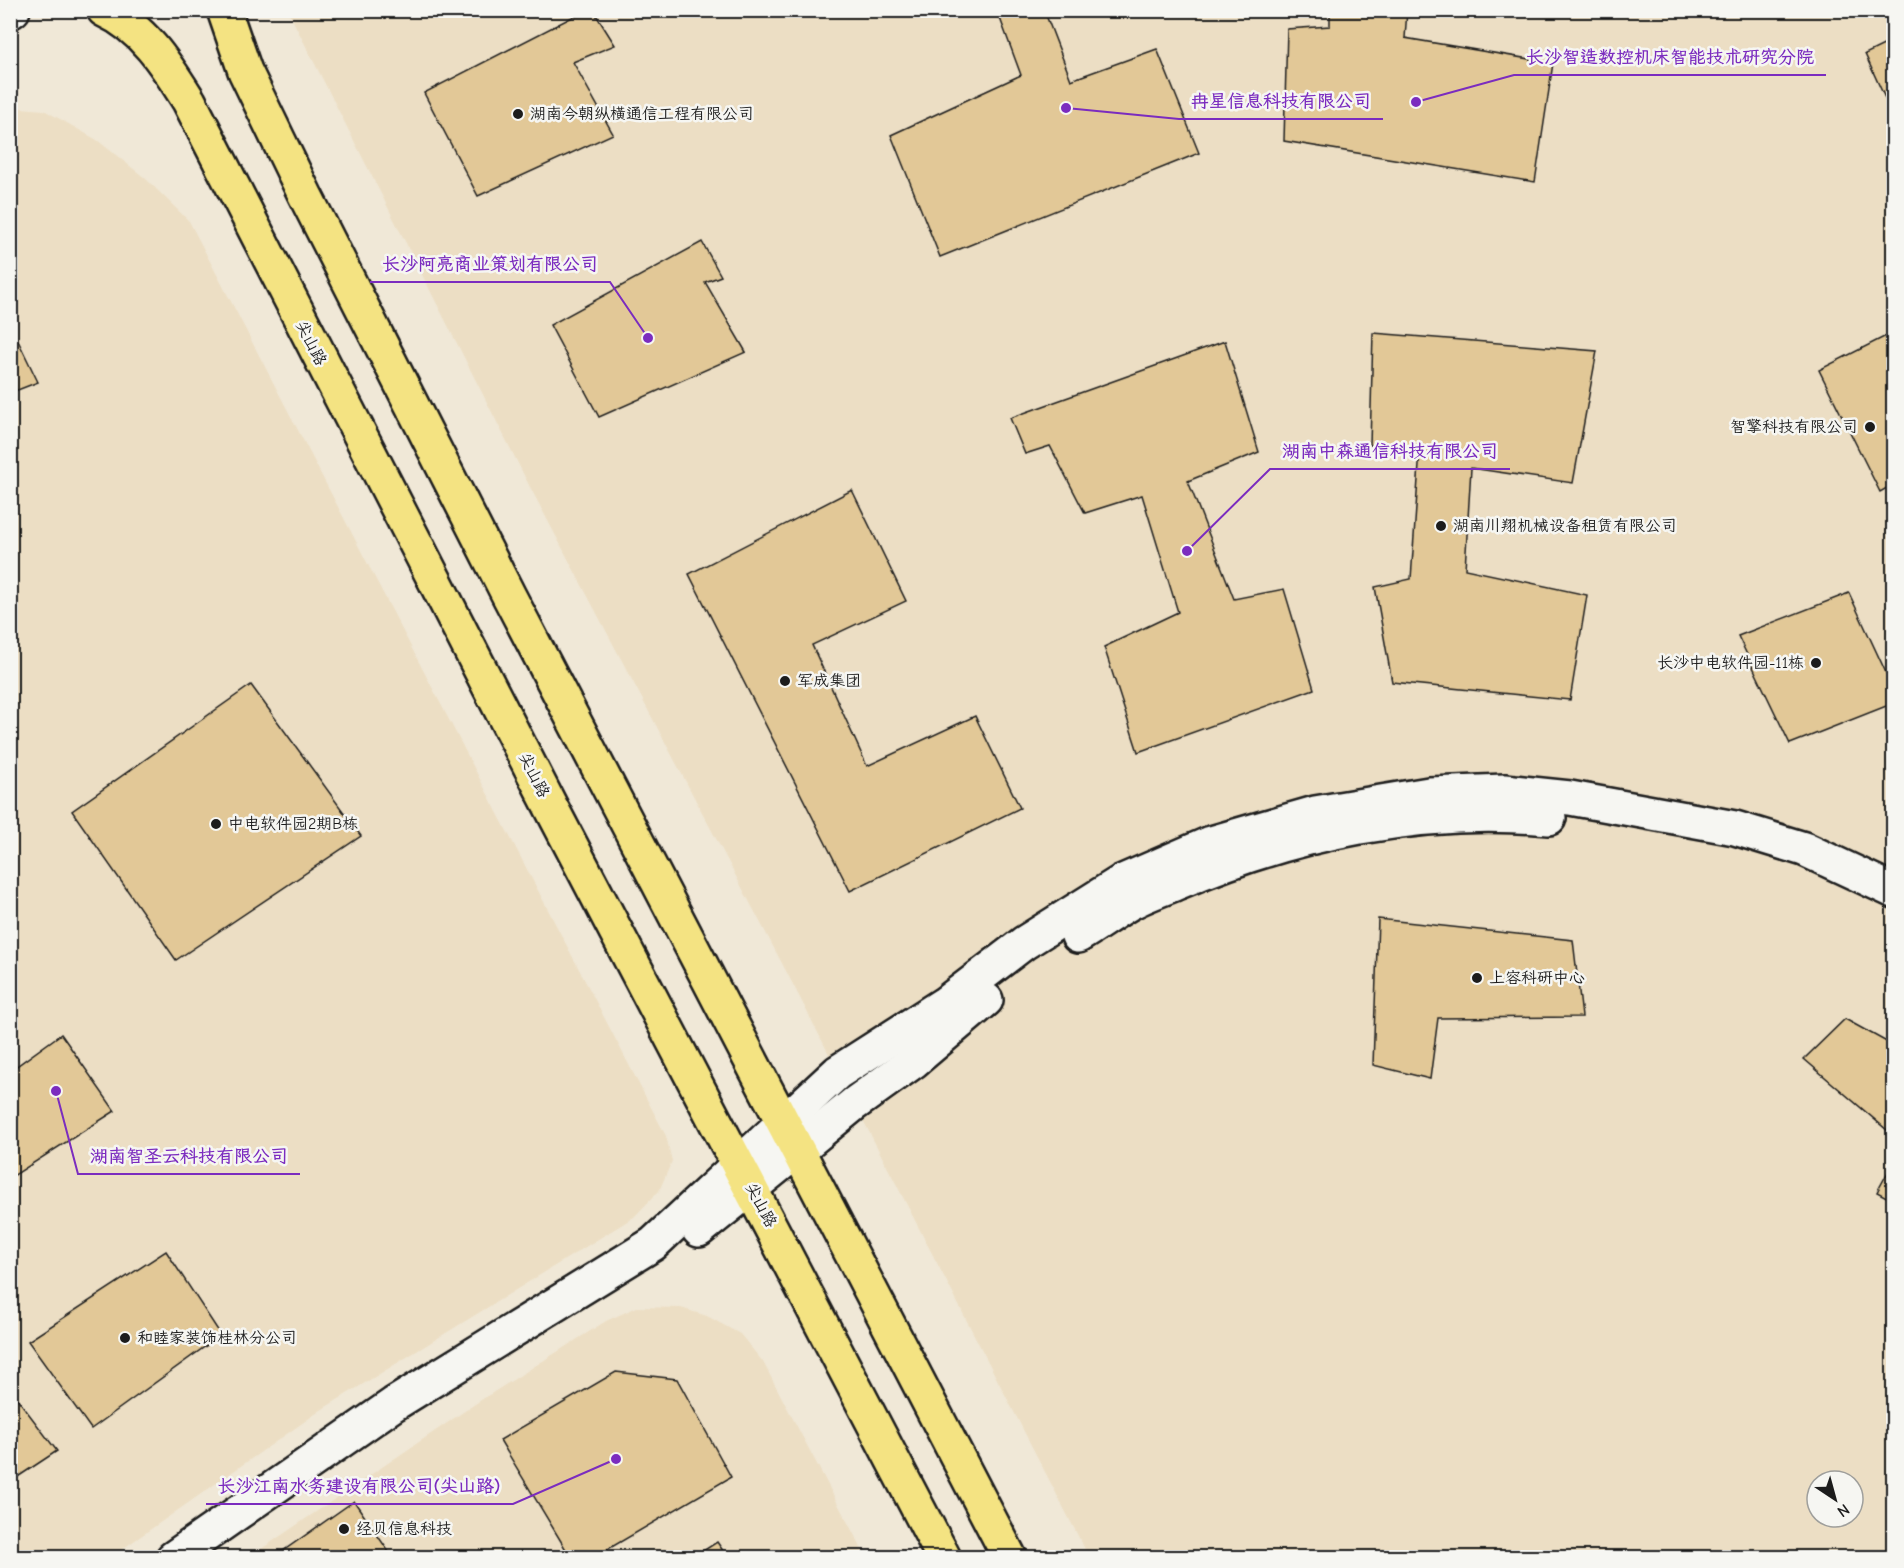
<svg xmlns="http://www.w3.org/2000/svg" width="1904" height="1568" font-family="'Comic Neue','LXGW WenKai TC',sans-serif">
<rect width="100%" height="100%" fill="#f0e8d7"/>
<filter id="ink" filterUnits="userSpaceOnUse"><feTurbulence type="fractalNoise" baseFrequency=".0167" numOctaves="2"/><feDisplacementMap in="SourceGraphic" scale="12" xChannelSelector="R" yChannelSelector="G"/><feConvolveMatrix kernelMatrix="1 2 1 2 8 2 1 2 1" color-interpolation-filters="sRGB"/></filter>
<g filter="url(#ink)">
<g fill="#ecdec4" fill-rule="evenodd">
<path d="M 288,11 L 1893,11 L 1893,1557 L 1089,1557 L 785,969 L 530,487 ZM 1817,1481 L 1853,1481 L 1853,1517 L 1817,1517 Z"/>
<path d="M 10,107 L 44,110 L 97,140 L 145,178 L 189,221 L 666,1136 L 672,1161 L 659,1191 L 634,1217 L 321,1410 L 111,1557 L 11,1557 Z"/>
<path d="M 637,1307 L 681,1308 L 707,1316 L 740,1334 L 763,1362 L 866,1557 L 248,1558 L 478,1402 L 606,1321 Z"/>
</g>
<g fill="#e2c897" stroke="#1c1c1c" stroke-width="1.5">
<path d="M 586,10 L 593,10 L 615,45 L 573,62 L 613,134 L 478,196 L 424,93 Z"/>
<path d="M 997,10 L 1044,10 L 1071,80 L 1157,49 L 1199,153 L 940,257 L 891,135 L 1021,75 Z"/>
<path d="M 1330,10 L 1407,10 L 1405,38 L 1553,63 L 1535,182 L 1284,141 L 1287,29 L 1330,26 Z"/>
<path d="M 1894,40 L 1894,118 L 1865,54 Z"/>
<path d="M 702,242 L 721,276 L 705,282 L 746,352 L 599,417 L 550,325 Z"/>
<path d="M 10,324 L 38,382 L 10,393 Z"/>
<path d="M 1894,332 L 1894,484 L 1880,492 L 1819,370 Z"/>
<path d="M 1373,333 L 1597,351 L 1573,483 L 1471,468 L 1465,569 L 1587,595 L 1570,700 L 1392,682 L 1375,587 L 1411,579 L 1420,451 L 1370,445 Z"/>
<path d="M 1225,341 L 1259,452 L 1188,481 L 1234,599 L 1284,589 L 1314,689 L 1138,752 L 1104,647 L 1178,612 L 1142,495 L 1085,513 L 1050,446 L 1025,454 L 1010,418 Z"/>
<path d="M 852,490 L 906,601 L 812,645 L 867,766 L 975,716 L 1020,808 L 850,891 L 689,574 Z"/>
<path d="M 1849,593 L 1894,690 L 1894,703 L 1790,744 L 1738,636 Z"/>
<path d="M 251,685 L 361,836 L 176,960 L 72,811 Z"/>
<path d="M 1378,919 L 1573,940 L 1582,1017 L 1438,1018 L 1430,1079 L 1373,1065 Z"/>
<path d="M 1845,1019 L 1894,1046 L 1894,1136 L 1804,1059 Z"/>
<path d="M 61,1034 L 115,1111 L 10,1178 L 10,1071 Z"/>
<path d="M 1894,1161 L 1894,1201 L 1877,1192 Z"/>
<path d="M 166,1251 L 221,1335 L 91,1429 L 28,1341 Z"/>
<path d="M 616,1372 L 677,1379 L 731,1477 L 593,1558 L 571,1558 L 500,1440 Z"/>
<path d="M 10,1389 L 57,1451 L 10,1482 Z"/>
<path d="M 354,1501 L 393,1558 L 273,1558 Z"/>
<path d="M 717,1542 L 728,1558 L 692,1558 Z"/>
</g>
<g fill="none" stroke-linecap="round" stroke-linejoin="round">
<defs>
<g id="minor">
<path d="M 1078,936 C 1095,926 1111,914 1128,904 C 1144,895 1162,889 1179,882 C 1293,833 1424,806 1549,818"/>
<path d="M 784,1122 L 838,1072 L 944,1004 L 1024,943 L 1121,882 L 1211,843 L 1315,813 L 1429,794 L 1505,791 L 1570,798 L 1735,828 L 1804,849 L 1894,891"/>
<path d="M 798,1150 L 854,1104 L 914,1061 L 986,1000"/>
</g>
<g id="tertiary">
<path d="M 699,1230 L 798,1150"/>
<path d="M 173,1558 L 394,1404 L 653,1244 L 784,1122"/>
</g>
<path id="secondary" d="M 10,12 L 13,10"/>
<g id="primary">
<path d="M 104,10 C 144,28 167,66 189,101 L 554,813 L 944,1558"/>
<path d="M 224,10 L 245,71 L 305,195 L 509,596 L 1010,1558"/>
</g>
</defs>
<use href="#minor" stroke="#1c1c1c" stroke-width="38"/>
<use href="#tertiary" stroke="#1c1c1c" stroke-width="38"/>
<use href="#secondary" stroke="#1c1c1c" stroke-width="38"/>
<use href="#primary" stroke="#1c1c1c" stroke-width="38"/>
<use href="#minor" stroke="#f6f6f2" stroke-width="33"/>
<use href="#tertiary" stroke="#f6f6f2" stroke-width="33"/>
<use href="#secondary" stroke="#f6f6f2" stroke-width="33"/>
<use href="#primary" stroke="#f4e382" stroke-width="33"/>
</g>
</g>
<g fill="#1c1c1c" stroke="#f6f6f2" stroke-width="2">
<circle cx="518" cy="114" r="6"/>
<circle cx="1870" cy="427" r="6"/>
<circle cx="1441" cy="526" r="6"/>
<circle cx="1816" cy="663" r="6"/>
<circle cx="785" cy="681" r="6"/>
<circle cx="216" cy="824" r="6"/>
<circle cx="1477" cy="978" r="6"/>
<circle cx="125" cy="1338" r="6"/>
<circle cx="344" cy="1529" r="6"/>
</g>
<g text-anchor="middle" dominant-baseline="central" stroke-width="5" stroke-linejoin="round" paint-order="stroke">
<g font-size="16" fill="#1c1c1c" stroke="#f6f6f2" text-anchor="start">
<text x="530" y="114">湖南今朝纵横通信工程有限公司</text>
<text x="1858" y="427" text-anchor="end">智擎科技有限公司</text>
<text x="1453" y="526">湖南川翔机械设备租赁有限公司</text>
<text x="1804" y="663" text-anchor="end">长沙中电软件园-11栋</text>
<text x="797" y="681">军成集团</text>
<text x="228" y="824">中电软件园2期B栋</text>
<text x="1489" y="978">上容科研中心</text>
<text x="137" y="1338">和睦家装饰桂林分公司</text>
<text x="356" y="1529">经贝信息科技</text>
</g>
<g font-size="16" fill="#1c1c1c" stroke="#f6f6f2">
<text transform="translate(311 343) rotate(63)">尖山路</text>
<text transform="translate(534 775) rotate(63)">尖山路</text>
<text transform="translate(761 1205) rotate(62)">尖山路</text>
</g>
</g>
<path fill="none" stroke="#7b2cbf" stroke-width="2" d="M1416 102L1514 75H1826M1066 108L1179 119H1383M648 338L610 282H370M1187 551L1270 469H1510M56 1091L78 1174H300M616 1459L513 1504H206"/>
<g fill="#7b2cbf" stroke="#f6f6f2" stroke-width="2">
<circle cx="1416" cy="102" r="6"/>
<circle cx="1066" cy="108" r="6"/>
<circle cx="648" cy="338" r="6"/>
<circle cx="1187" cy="551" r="6"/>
<circle cx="56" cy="1091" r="6"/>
<circle cx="616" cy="1459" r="6"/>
</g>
<g font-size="18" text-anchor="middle" font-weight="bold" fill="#7b2cbf" stroke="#f6f6f2" stroke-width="5" stroke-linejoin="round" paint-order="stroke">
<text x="1670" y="63">长沙智造数控机床智能技术研究分院</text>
<text x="1281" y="107">冉星信息科技有限公司</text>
<text x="490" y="270">长沙阿亮商业策划有限公司</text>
<text x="1390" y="457">湖南中森通信科技有限公司</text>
<text x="189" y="1162">湖南智圣云科技有限公司</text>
<text x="359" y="1492">长沙江南水务建设有限公司(尖山路)</text>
</g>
<rect width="1904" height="1568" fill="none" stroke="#f6f6f2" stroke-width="36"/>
<rect x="18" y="18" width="1868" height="1532" fill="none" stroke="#1c1c1c" stroke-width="2" filter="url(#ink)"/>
<g transform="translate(1835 1499) rotate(144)"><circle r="28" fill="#f6f6f2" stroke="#9f9f9c" stroke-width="1.5"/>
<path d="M0-4.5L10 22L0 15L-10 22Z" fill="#1c1c1c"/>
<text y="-9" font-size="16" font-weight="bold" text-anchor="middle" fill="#1c1c1c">N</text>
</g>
</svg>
